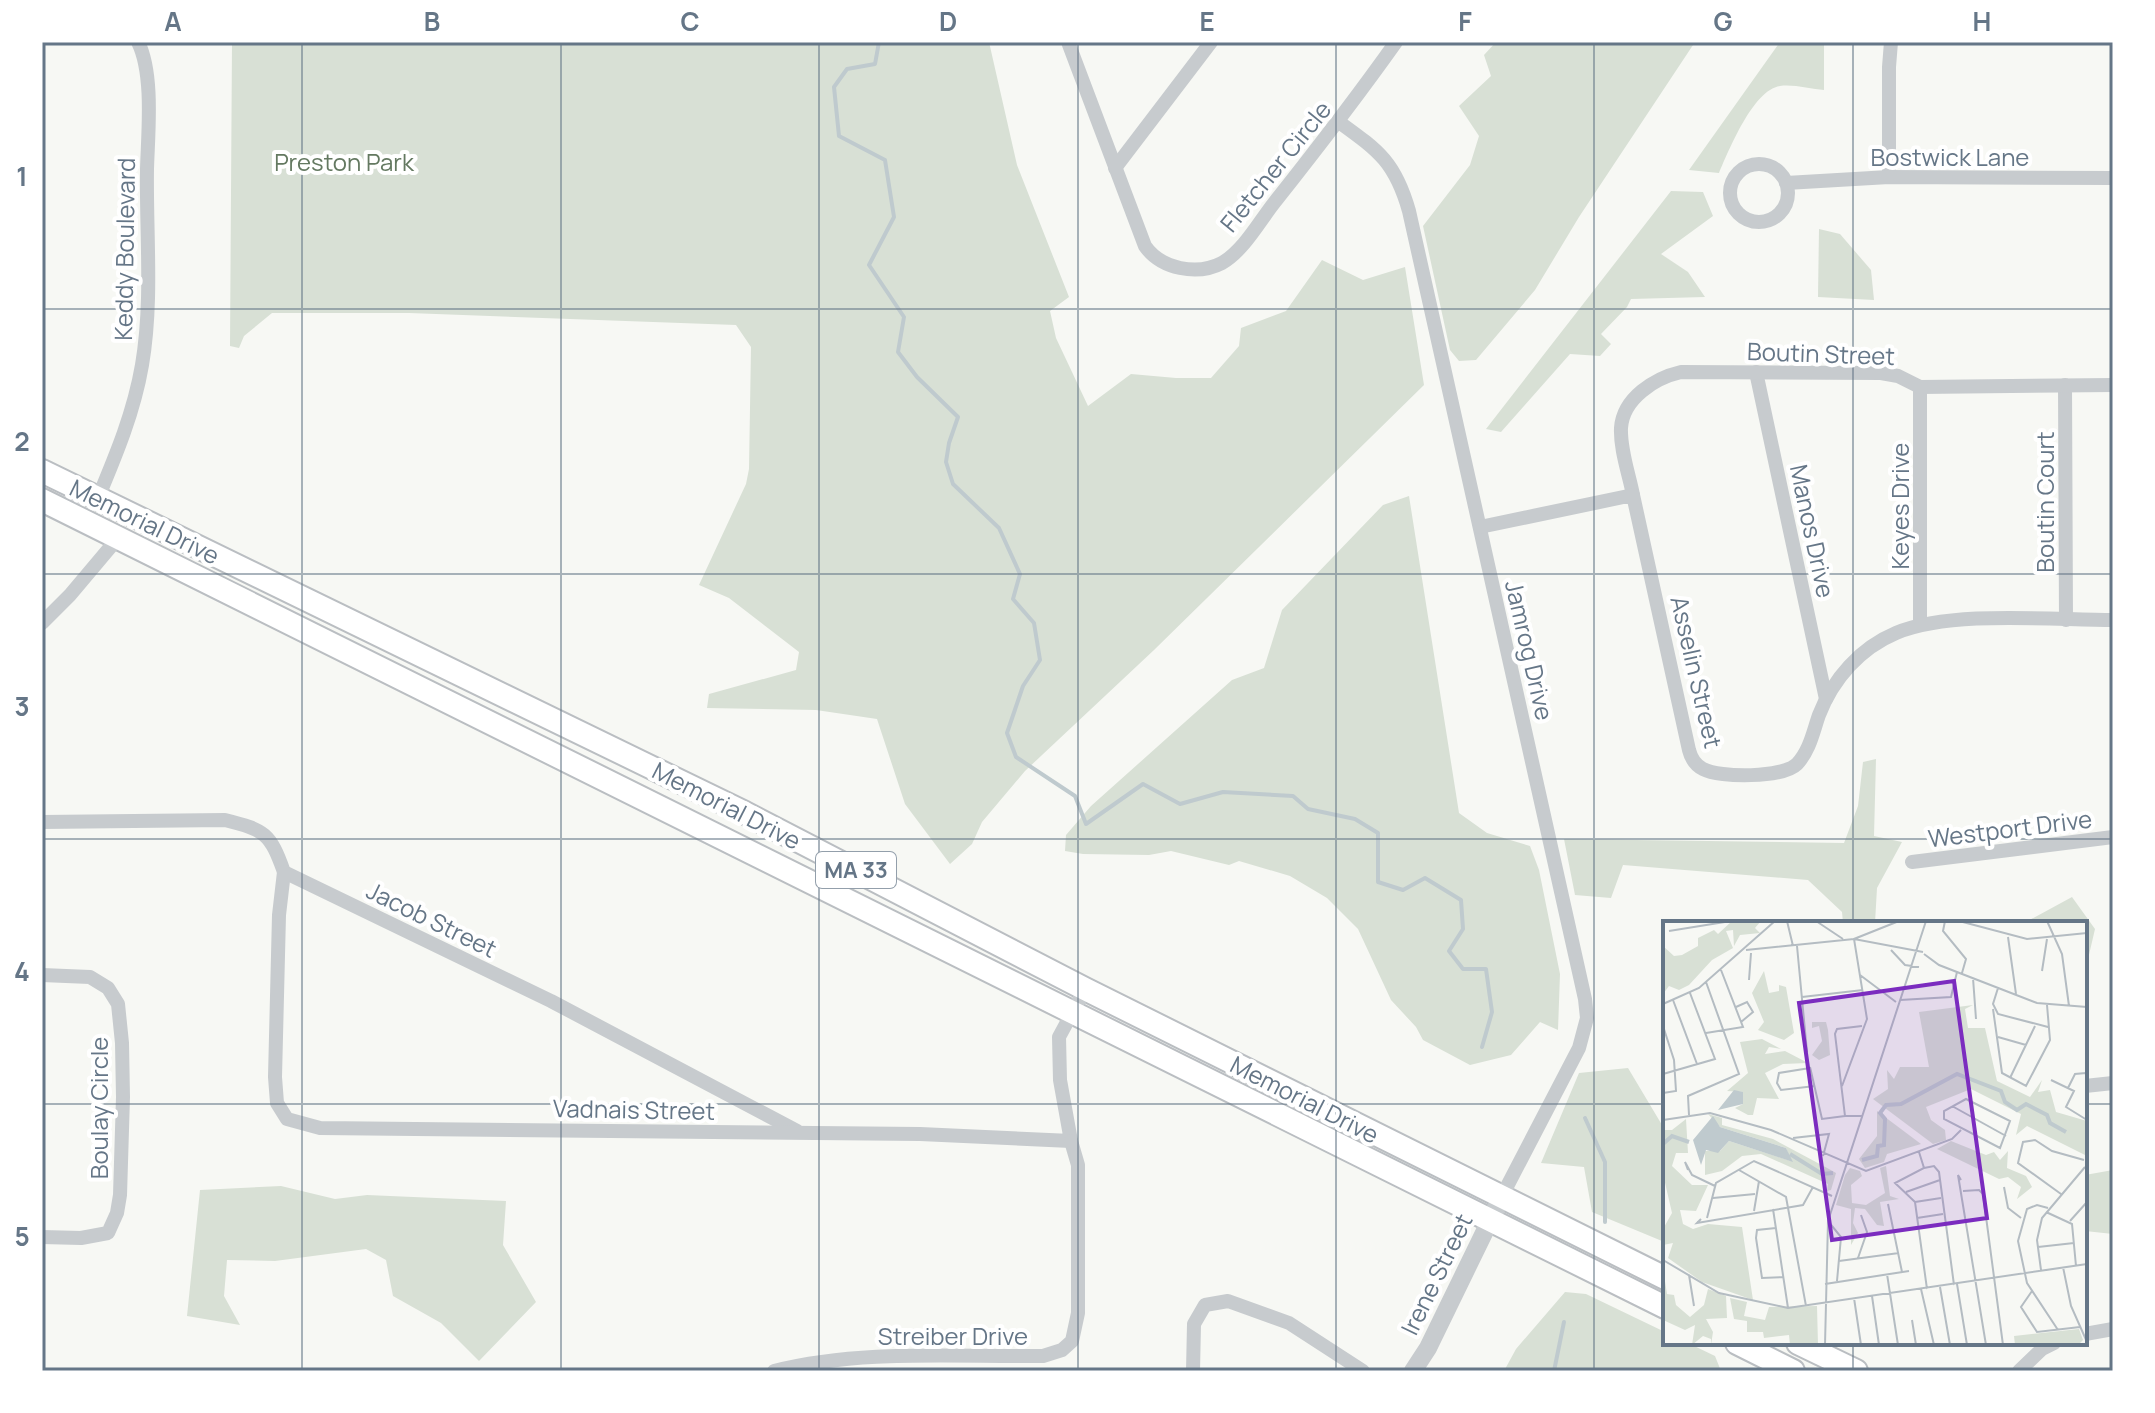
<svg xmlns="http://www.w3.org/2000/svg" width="2155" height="1413" font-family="Manrope,sans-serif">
<rect width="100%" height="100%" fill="#f7f8f4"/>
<g fill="#d8e0d5">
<path d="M 232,42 L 989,42 L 1017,165 L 1069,297 L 1050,311 L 1056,338 L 1088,406 L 1131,374 L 1176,378 L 1211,378 L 1239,346 L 1241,328 L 1286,311 L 1322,260 L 1363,280 L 1405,267 L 1424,385 L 1154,650 L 1025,771 L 982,822 L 972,844 L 950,864 L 905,804 L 877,719 L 816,710 L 707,708 L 709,694 L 796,670 L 799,652 L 729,598 L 699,585 L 746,484 L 749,469 L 751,347 L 736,325 L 409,313 L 272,313 L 244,336 L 239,348 L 230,346 Z"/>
<path d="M 1496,42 L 1695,42 L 1579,217 L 1535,290 L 1476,360 L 1459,361 L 1450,350 L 1423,226 L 1470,165 L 1479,136 L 1459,106 L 1491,76 L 1484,55 Z"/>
<path d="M 1780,42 L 1824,42 L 1824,90 C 1811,89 1793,84 1780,86 C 1753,90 1729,150 1719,173 L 1689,170 Z"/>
<path d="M 1671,191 L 1703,192 L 1713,216 L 1661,254 L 1688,272 L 1705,297 L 1631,299 L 1627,307 L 1601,334 L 1611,344 L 1600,356 L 1570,354 L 1501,432 L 1486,429 Z"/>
<path d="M 1819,229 L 1840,234 L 1871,270 L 1874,300 L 1818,297 Z"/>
<path d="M 1409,496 L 1459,813 L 1487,833 L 1530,846 L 1539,870 L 1560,974 L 1558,1030 L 1540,1022 L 1511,1055 L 1470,1065 L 1423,1040 L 1416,1027 L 1391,1000 L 1358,929 L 1327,898 L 1290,876 L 1239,861 L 1229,865 L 1171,851 L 1149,855 L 1083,854 L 1065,851 L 1066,835 L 1091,806 L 1232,680 L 1264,668 L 1282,610 L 1383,505 Z"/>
<path d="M 1876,759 L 1874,836 L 1902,842 L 1877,888 L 1875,923 L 1843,923 L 1842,912 L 1808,880 L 1623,865 L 1611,898 L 1575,895 L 1564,839 L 1844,843 L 1858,806 L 1863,762 Z"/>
<path d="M 2072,897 L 2095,929 L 2085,972 L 2085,923 L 2024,923 Z"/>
<path d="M 1628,1068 L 1665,1130 L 1665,1240 L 1662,1241 L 1592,1212 L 1584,1167 L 1541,1163 L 1579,1073 Z"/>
<path d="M 2113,1170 L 2113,1234 L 2085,1231 L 2085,1175 Z"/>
<path d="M 281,1186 L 335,1199 L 367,1195 L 506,1201 L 503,1245 L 536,1302 L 479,1361 L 441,1323 L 393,1296 L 386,1260 L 366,1249 L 275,1261 L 227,1260 L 224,1296 L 240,1325 L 187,1316 L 200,1190 Z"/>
<path d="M 1565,1292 L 1586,1294 L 1665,1332 L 1665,1343 L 1688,1343 L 1715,1356 L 1721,1371 L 1504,1371 L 1516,1349 Z"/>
</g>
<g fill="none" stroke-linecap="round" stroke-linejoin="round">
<g stroke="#bfcace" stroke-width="4">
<path d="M 879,42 L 875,64 L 847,69 L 834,87 L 839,136 L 885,160 L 894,217 L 869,265 L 904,317 L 898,352 L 917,377 L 958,417 L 949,443 L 946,462 L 953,484 L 999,528 L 1020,574 L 1013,599 L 1034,623 L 1040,660 L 1023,686 L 1007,733 L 1016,757 L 1075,796 L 1086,824 L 1143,784 L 1180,804 L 1223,792 L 1293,796 L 1308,809 L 1355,819 L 1378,833 L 1378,882 L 1403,890 L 1425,878 L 1461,900 L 1463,929 L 1449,951 L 1463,969 L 1486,969 L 1492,1012 L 1482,1047"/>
<path d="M 1585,1118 L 1605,1162 L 1605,1222"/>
<path d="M 1554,1371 L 1564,1322"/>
</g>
<defs>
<g id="primary">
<path d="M 42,471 L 745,813 L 1085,989 L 1665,1278"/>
<path d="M 42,500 L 1665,1307"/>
<path d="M 1737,1343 L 1793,1371"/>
<path d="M 1798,1343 L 1856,1371"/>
</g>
</defs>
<use href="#primary" stroke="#babec2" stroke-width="26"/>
<g stroke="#c7cbce" stroke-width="14">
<path d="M 1068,42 L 1145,246 C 1161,269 1197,276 1222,263 C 1244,250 1259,222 1274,203 C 1316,150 1357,97 1396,42"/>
<path d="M 1339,122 C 1379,151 1395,162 1409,211 L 1585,999 L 1587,1018 L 1579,1048 L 1501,1198"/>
<circle cx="1759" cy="193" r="29"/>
<path d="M 1115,168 L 1211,42"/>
<path d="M 1889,177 L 1889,67 L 1891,42"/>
<path d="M 1786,183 L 1889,177 L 2113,178"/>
<path d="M 1756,372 L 1826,699"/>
<path d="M 2065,385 L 2066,620"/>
<path d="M 1920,387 L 1920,625"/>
<path d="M 1633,495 C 1629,474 1620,450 1621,428 C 1623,398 1655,378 1681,372 L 1881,373 L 1898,376 L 1920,387 L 2113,385"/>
<path d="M 98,498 C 116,455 134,412 142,365 C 153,300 146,235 147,169 C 148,133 154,74 138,42"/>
<path d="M 1480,527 L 1633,495 L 1689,750 C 1691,758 1695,765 1703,769 C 1720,778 1783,778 1797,764 C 1810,750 1813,732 1819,715 C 1833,679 1860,648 1896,633 C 1952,610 2051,620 2113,620"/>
<path d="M 42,623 L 70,595 L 118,538"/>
<path d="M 42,822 L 225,820 C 265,830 270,833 284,872 L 551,1001 L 797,1131"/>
<path d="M 1912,862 L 2113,837"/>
<path d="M 284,872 L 279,915 L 275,1077 L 277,1103 L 287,1119 L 320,1128 L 920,1134 L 1071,1141 L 1060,1080 L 1059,1037 L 1085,989"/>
<path d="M 42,975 L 90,977 L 108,988 L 118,1004 L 122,1043 L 123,1097 L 120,1195 L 117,1213 L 108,1233 L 81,1238 L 42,1237"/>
<path d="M 2085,1086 L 2113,1083"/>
<path d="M 2085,1334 L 2113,1329"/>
<path d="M 774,1371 C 861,1349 954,1357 1043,1356 L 1062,1350 L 1072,1341 L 1078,1313 L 1078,1165 L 1071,1141"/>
<path d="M 1193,1371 L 1194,1324 L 1205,1305 L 1228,1301 L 1289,1323 L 1363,1371"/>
<path d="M 2019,1371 L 2042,1349 L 2054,1343"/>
</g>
<path stroke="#c7cbce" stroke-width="18" d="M 1413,1371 L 1428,1348 L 1501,1198"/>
<use href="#primary" stroke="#fff" stroke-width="22"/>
</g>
<path fill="none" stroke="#657687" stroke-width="2" stroke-opacity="0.55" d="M 302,42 L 302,1371M 561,42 L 561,1371M 819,42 L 819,1371M 1078,42 L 1078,1371M 1336,42 L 1336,1371M 1594,42 L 1594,1371M 1853,42 L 1853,923M 42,309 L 2113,309M 42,574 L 2113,574M 42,839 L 2113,839M 42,1104 L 1665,1104M 2085,1104 L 2113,1104M 1853,1343 L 1853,1371"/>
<g text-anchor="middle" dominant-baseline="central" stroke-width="8" stroke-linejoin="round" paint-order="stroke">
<rect fill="#fff" stroke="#939fab" stroke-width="2" x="816" y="852" width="80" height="36" rx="6"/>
<g font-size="22" font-weight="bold" fill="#657687">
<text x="856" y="870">MA 33</text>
</g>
<g font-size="24" fill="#657687" stroke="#fff">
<text x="1950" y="156">Bostwick Lane</text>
<text transform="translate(1275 166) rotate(-51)">Fletcher Circle</text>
<text transform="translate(124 249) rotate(-89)">Keddy Boulevard</text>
<text transform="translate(1821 353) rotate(2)">Boutin Street</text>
<text transform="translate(2044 502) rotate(-90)">Boutin Court</text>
<text transform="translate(1899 506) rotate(-90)">Keyes Drive</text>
<text transform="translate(145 521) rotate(26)">Memorial Drive</text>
<text transform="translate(1813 531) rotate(78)">Manos Drive</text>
<text transform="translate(1530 650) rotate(77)">Jamrog Drive</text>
<text transform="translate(1697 672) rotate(77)">Asselin Street</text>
<text transform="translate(727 805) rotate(27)">Memorial Drive</text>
<text transform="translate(2010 828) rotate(-7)">Westport Drive</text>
<text transform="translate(432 919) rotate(26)">Jacob Street</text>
<text transform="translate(1305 1099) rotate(27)">Memorial Drive</text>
<text transform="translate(98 1108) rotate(-90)">Boulay Circle</text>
<text transform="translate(634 1109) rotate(1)">Vadnais Street</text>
<text transform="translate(1436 1274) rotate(-64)">Irene Street</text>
<text x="953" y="1335">Streiber Drive</text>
</g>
<g font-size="24" fill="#647961" stroke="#fff">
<text x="344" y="161">Preston Park</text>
</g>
</g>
<g transform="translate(1663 921)">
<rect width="424" height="424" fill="#f7f8f4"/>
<path d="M 69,0 L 98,0 L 92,7 L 97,12 L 77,14 L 71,25 L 70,9 L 63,10 L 70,27 L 49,39 L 26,64 L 16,69 L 6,65 L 0,73 L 0,25 L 11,35 L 19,34 L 35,25 L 35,17 L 51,9 L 55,13 ZM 101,50 L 106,72 L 116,70 L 116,64 L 123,66 L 131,112 L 121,119 L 95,109 L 101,101 L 89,72 ZM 310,84 L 302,88 L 305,107 L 322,107 L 334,160 L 367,176 L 379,159 L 375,171 L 387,169 L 393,191 L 424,200 L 424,235 L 364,205 L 353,214 L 358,193 L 308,168 L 263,186 L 268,199 L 282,209 L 283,219 L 270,223 L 210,178 L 225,168 L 224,149 L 231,158 L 237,146 L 266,146 L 256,91 ZM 149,101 L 163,101 L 165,109 L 167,134 L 156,139 L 149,134 L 159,120 L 156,105 L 149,107 ZM 99,118 L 118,128 L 106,126 L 102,133 L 122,130 L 145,142 L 120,143 L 102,152 L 116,178 L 94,177 L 90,194 L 85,194 L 72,187 L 80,183 L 80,171 L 64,170 L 85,152 L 77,121 ZM 214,190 L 258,223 L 224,233 L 221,241 L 202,247 L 196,238 L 214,215 ZM 45,193 L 59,197 L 59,204 L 110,218 L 166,248 L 173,252 L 168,269 L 164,270 L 165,263 L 98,233 L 79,235 L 59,250 L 42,254 L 42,230 L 57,230 L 66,220 L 128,240 L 123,227 L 57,206 ZM 23,198 L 25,232 L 13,232 L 9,245 L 29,264 L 45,264 L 33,290 L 17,289 L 20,303 L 30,308 L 45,303 L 79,306 L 90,379 L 39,361 L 5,337 L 10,322 L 0,324 L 0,308 L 9,292 L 0,253 L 0,201 L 2,209 L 9,209 ZM 288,220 L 323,234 L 331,231 L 337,239 L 345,230 L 344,247 L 363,255 L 369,266 L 354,278 L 358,266 L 345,256 L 336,258 L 274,228 ZM 223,245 L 227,275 L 236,278 L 217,281 L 221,305 L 214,304 L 202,288 L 192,287 L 190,302 L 195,312 L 188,324 L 188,288 L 173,284 L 182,254 L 187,247 L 197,250 L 199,255 L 188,264 L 189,282 L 203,284 L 222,272 L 217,247 ZM 1,354 L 4,373 L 11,374 L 13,384 L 27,396 L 41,384 L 45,368 L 63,375 L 64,397 L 43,398 L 50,411 L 48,424 L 48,418 L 40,415 L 29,424 L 32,404 L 22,409 L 0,399 ZM 67,377 L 84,381 L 81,395 L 102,399 L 106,386 L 154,385 L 155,424 L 127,424 L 126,414 L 101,417 L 100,411 L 84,411 L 84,400 L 71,398 ZM 416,408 L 420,419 L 415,424 L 352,424 L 351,415 Z" fill="#d8e0d5"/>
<path d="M 71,169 L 80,171 L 80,183 L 55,189 ZM 50,195 L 57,206 L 123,227 L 130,241 L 66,220 L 55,232 L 43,229 L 38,244 L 30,219 Z" fill="#bfcace"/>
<path fill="none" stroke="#bfcace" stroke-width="4" d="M 0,223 L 9,215 L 26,221M 127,233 L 159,253 L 170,252M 199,239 L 214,235 L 215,225 L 221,224 L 222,198 L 217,192 L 223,184 L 238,183 L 294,153 L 338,170 L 342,181 L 354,189 L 363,183 L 384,194 L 387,202 L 403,211"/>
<path fill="none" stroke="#b4bcc2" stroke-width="2" d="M 124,0 L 130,25M 153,0 L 180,18M 282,0 L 280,10 L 303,38 L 299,52M 296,0 L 364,18 L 424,12M 384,0 L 399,33 L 406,85M 6,10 L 68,0M 345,16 L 353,73M 134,25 L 144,131M 83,29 L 191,18 L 260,31M 228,29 L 242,44 L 256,46M 261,33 L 276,44 L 374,82 L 424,86M 379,50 L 384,18M 197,54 L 233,81M 310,57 L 313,98M 86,59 L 88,32M 335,67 L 330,83 L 335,93 L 385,106M 139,76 L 200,69M 10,79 L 34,143M 237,79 L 288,76 L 294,51M 0,83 L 36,67 L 112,0M 73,86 L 84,81 L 90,91 L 78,101M 330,88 L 339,152 L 363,165 L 387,119 L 384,84M 0,105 L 11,139 L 13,170 L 0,172M 43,112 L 80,106 L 58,49M 335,116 L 363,124M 424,141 L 424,169M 147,146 L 159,198 L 182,195M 147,147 L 116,152 L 114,162 L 118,169 L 152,165M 0,153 L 52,138 L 27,72M 347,157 L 372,105M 388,159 L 411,170 L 403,186 L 424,199M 179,165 L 204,98 L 191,18 L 236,0M 405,167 L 412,153 L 423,152M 303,178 L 347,200 L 337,227 L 281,198 L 281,190 ZM 289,185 L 343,215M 26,194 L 25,175 L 76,153 L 43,61M 199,195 L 182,195 L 172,113 L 174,108 L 199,105M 0,199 L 47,192 L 108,209 L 203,250 L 289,218 L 298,209M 130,217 L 166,213 L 160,235M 256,231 L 261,247 L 232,262 L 252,281 L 264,368M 261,247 L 271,245 L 276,251 L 291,364M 25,249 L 22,241 L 29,254 L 52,265M 76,249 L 123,276 L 143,385M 298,259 L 295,254 L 323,424M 341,266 L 345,287 L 358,297M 300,270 L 316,269 L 320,273 L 340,424M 243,271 L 277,259M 398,273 L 355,242 L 360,221 L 372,219 L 389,230 L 421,239M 50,277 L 92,273M 252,281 L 278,277M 225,283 L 239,351M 385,287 L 374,284 L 364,288 L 355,320 L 364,362 L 395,409M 110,288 L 125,387M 91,290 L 96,260M 383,291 L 409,303 L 413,345M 44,297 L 53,262 L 91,240 L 169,275M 254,297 L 280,293M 38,298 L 34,302 L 140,284 L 150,266M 165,300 L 178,316 L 174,360M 407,300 L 424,281M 113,307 L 94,309 L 93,317 L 99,357 L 120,356M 204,314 L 256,307M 375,326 L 411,322M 195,337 L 204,311 L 198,294M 0,339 L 56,372 L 125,387 L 424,343M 176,340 L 236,332M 400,346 L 408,385 L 424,421M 378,349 L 374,319 L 379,297 L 422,246M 224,353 L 235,424M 26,354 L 31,385M 162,363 L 246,350M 294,363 L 304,424M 277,366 L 287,424M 258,368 L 271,424M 369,370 L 358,386 L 374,411 L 417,406M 209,375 L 216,424M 191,377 L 198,424M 249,399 L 253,424M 162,424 L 165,300 L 263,0"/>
<path fill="#7b2cbf" fill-opacity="0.15" stroke="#7b2cbf" stroke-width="4" d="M 291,60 L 324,297 L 169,319 L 136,82 Z"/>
<rect width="424" height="424" fill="none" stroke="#657687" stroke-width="4"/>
</g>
<rect width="2155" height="1413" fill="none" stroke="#ffffff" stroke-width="88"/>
<rect x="44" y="44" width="2067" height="1325" fill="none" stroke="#657687" stroke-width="3"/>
<g font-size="26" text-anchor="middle" font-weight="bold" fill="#657687">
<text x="173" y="31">A</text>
<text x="432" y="31">B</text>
<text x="690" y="31">C</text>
<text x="948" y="31">D</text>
<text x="1207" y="31">E</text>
<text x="1465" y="31">F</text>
<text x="1723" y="31">G</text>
<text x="1982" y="31">H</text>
<text x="22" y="186">1</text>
<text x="22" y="451">2</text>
<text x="22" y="716">3</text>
<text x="22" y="981">4</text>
<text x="22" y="1246">5</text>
</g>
</svg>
